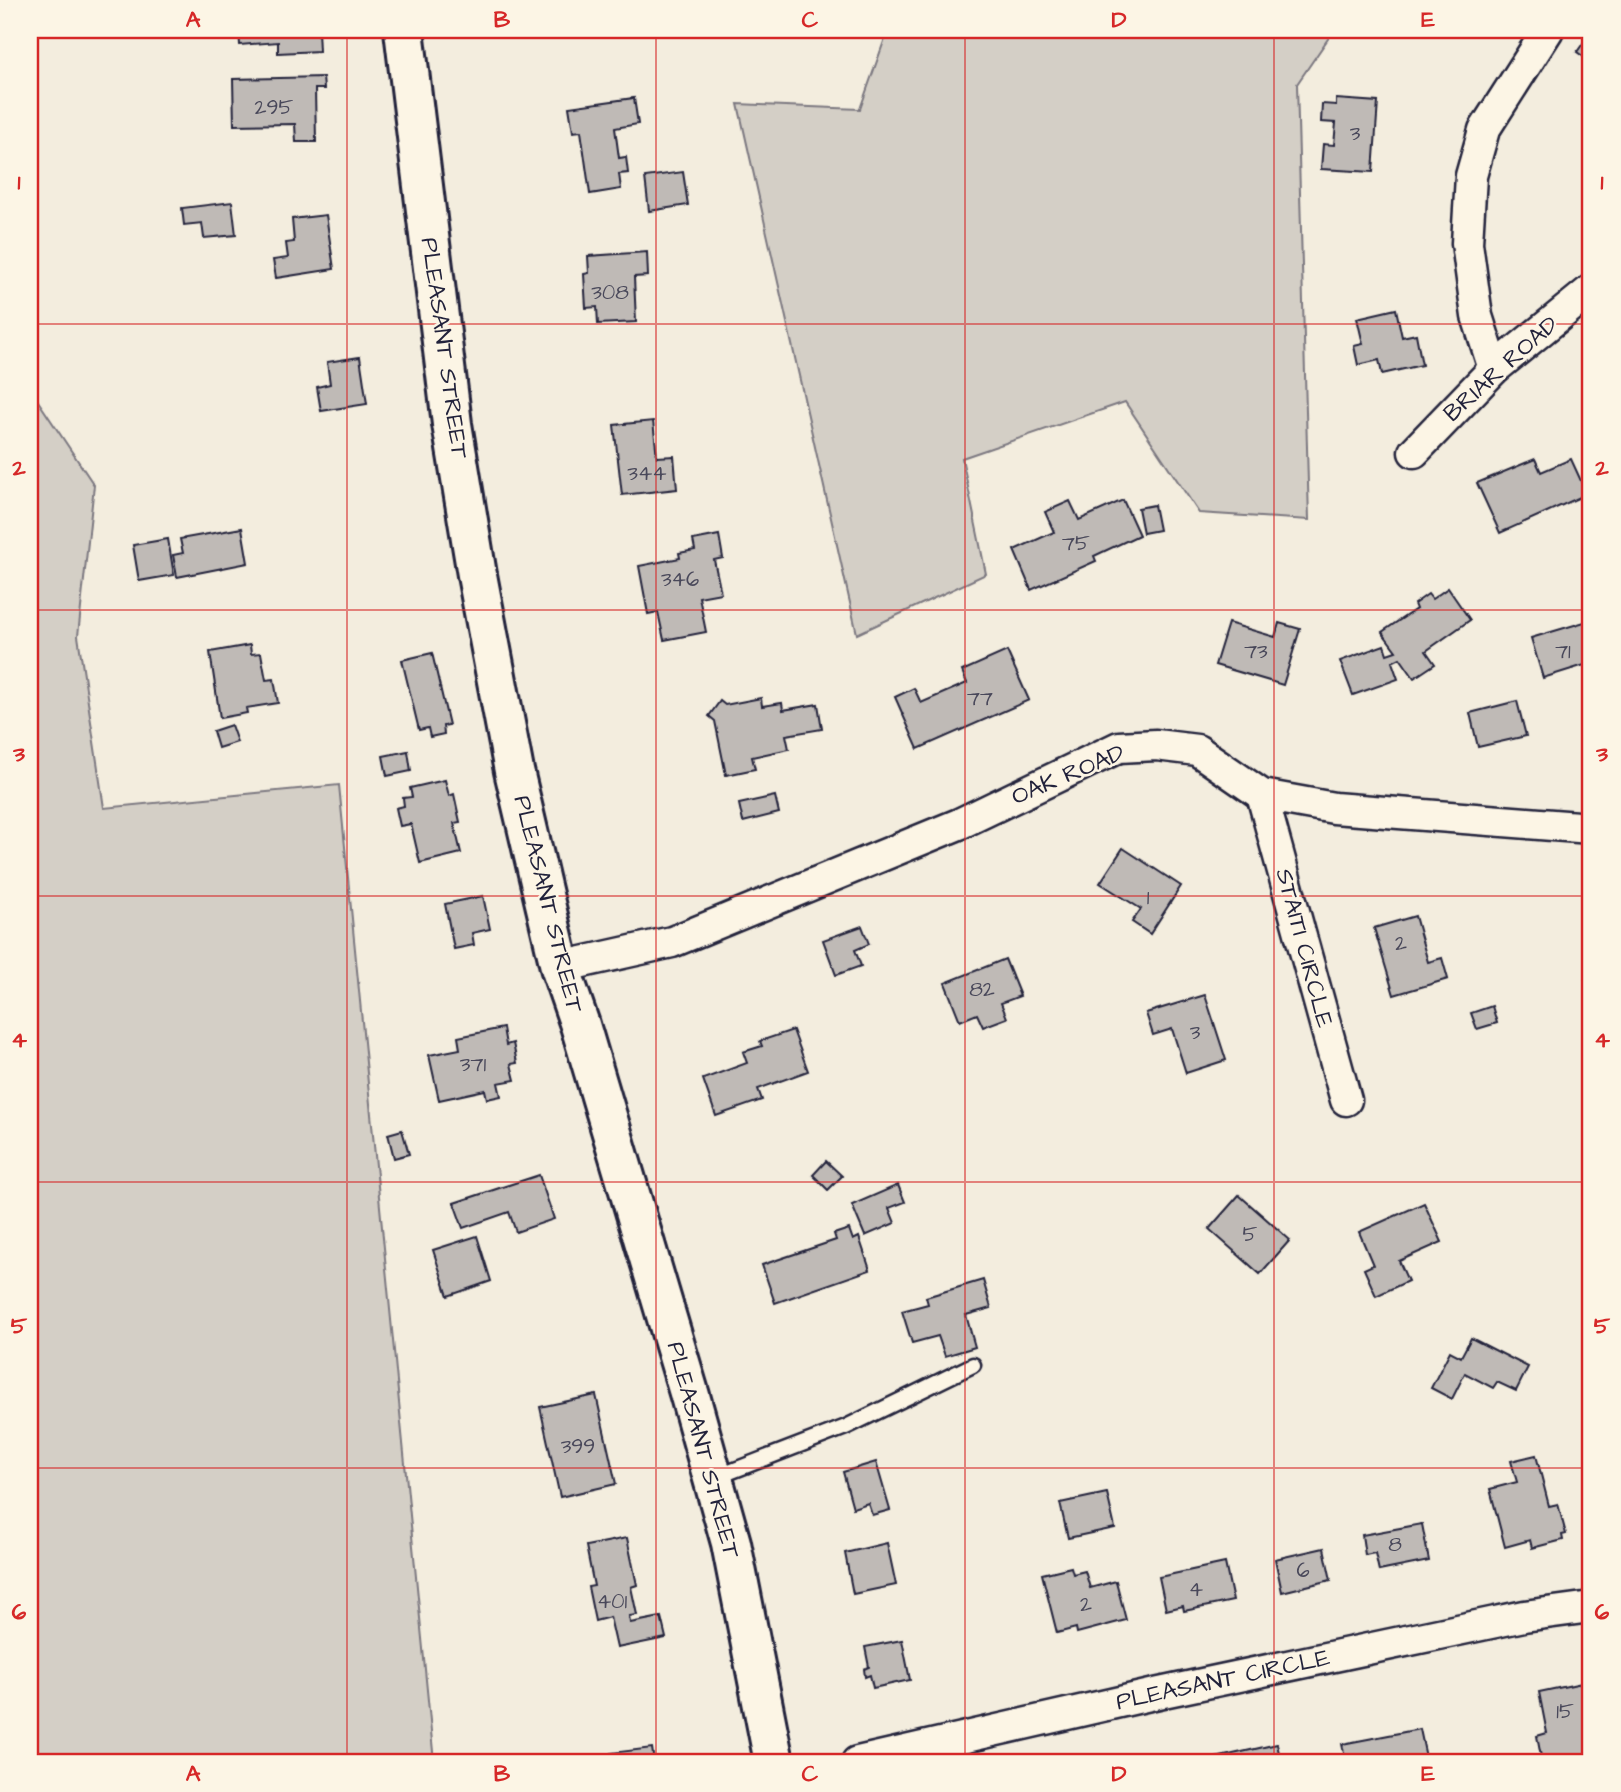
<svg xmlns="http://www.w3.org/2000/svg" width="1621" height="1792" font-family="'Architects Daughter',sans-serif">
<rect width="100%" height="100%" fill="#f3edde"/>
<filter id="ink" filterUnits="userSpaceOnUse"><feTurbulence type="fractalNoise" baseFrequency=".0143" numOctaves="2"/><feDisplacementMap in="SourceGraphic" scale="14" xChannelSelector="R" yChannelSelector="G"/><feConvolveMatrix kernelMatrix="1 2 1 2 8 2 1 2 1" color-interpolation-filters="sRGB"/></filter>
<g filter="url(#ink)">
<g fill="#d4cfc6" stroke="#7b7880" stroke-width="2">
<path d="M 888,30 L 1334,30 L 1297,84 L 1309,520 L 1199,513 L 1125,402 L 962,458 L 986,574 L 857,634 L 738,104 L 860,109 Z"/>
<path d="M 30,389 L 94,485 L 78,636 L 104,808 L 339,785 L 434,1762 L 30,1762 Z"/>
</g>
<g fill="#bfbab6" stroke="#22223b" stroke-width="2">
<path d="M 239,30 L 318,30 L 319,51 L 278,53 L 278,42 L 240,45 Z"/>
<path d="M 1591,32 L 1591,62 L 1577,52 Z"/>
<path d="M 323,77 L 324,89 L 315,89 L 316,142 L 296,142 L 295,124 L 234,125 L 233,79 Z"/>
<path d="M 634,98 L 638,124 L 615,128 L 619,158 L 626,157 L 628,173 L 619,174 L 621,189 L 590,194 L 581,131 L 573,132 L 569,107 Z"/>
<path d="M 1336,99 L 1378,102 L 1373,172 L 1321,169 L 1323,144 L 1334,145 L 1336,123 L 1321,122 L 1322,104 L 1336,105 Z"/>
<path d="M 683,172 L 688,205 L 649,211 L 645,177 Z"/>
<path d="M 232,202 L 236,235 L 204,238 L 202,223 L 184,225 L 182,208 Z"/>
<path d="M 326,215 L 334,269 L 276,278 L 273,260 L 288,258 L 286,243 L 294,242 L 292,219 Z"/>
<path d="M 647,252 L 648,276 L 634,277 L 636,322 L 598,324 L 597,307 L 586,308 L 584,274 L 589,273 L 588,256 Z"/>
<path d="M 1396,309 L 1402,337 L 1416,334 L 1422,365 L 1382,374 L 1379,360 L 1358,365 L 1354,346 L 1363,344 L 1357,318 Z"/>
<path d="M 360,357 L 367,404 L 321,411 L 317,387 L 330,384 L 327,362 Z"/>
<path d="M 653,421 L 657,457 L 674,456 L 677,489 L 622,495 L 614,425 Z"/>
<path d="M 1535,459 L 1541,472 L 1571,459 L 1587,494 L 1500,533 L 1477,483 Z"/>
<path d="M 1123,500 L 1139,535 L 1094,556 L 1096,561 L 1031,590 L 1014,550 L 1054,532 L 1045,512 L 1070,501 L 1079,520 Z"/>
<path d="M 1154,505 L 1159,530 L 1143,533 L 1138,508 Z"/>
<path d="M 242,528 L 248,563 L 177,577 L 173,555 L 183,553 L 180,539 Z"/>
<path d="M 719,535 L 723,558 L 714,560 L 721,593 L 699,597 L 706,632 L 664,640 L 658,612 L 648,614 L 639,566 L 680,558 L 679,553 L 695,550 L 693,540 Z"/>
<path d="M 168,539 L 174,575 L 139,581 L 133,545 Z"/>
<path d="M 1448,588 L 1470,620 L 1426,651 L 1435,664 L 1414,678 L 1400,658 L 1392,662 L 1398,679 L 1353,695 L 1340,661 L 1384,645 L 1387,654 L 1396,651 L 1382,632 L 1416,609 L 1414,604 L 1428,594 L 1432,599 Z"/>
<path d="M 1591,620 L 1591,663 L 1543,678 L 1531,638 Z"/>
<path d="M 1228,623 L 1275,637 L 1279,623 L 1300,629 L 1283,685 L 1215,665 Z"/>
<path d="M 250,645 L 251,654 L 261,653 L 266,680 L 274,679 L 278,703 L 246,708 L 247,713 L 220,718 L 210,652 Z"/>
<path d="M 1007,651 L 1029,700 L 918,749 L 895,697 L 914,688 L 921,703 L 967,683 L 962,671 Z"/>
<path d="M 432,653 L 449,725 L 443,726 L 444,734 L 430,737 L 428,728 L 419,730 L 402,660 Z"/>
<path d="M 761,698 L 762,706 L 782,703 L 783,710 L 818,704 L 822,729 L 786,735 L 789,749 L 752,757 L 755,769 L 726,775 L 715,721 L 709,716 L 720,701 L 725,705 Z"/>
<path d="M 1517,701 L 1526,736 L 1478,747 L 1470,713 Z"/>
<path d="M 231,725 L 237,742 L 218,748 L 213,731 Z"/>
<path d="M 408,751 L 411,771 L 387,776 L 383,756 Z"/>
<path d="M 445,780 L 449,796 L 454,794 L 460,822 L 454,823 L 461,853 L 420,863 L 411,824 L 400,826 L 396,808 L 404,806 L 403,798 L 412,797 L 410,788 Z"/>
<path d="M 775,796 L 779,813 L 743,822 L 739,804 Z"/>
<path d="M 1123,848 L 1181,886 L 1150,934 L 1132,922 L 1141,909 L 1100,883 Z"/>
<path d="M 483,896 L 490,929 L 472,933 L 474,945 L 454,949 L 445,904 Z"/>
<path d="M 1415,916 L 1428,962 L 1442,958 L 1448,979 L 1394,995 L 1374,928 Z"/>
<path d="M 862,926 L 869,944 L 855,950 L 861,966 L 836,975 L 823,940 Z"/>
<path d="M 1005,959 L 1020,996 L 1001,1003 L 1007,1018 L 983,1027 L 977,1014 L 960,1021 L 945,983 Z"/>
<path d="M 1591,978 L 1591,998 L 1585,980 Z"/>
<path d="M 1205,995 L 1226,1060 L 1186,1073 L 1172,1029 L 1153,1035 L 1146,1013 Z"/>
<path d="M 1492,1006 L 1497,1023 L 1477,1029 L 1471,1013 Z"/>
<path d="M 503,1028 L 506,1045 L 513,1043 L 517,1063 L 511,1064 L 515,1080 L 498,1083 L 501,1096 L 487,1099 L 485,1090 L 439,1100 L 429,1055 L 460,1049 L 458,1037 Z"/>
<path d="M 793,1030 L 808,1071 L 758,1089 L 762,1100 L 716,1116 L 703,1079 L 747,1063 L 743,1052 L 762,1046 L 760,1041 Z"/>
<path d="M 402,1130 L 409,1154 L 394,1158 L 388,1134 Z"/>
<path d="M 826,1161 L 842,1176 L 828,1190 L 813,1175 Z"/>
<path d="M 539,1175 L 554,1219 L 516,1232 L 509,1212 L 463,1228 L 454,1203 Z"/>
<path d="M 898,1185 L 905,1202 L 889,1208 L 895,1223 L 865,1236 L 852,1205 Z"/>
<path d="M 1239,1195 L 1290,1240 L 1260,1274 L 1209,1229 Z"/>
<path d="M 1424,1203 L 1442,1242 L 1399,1261 L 1408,1281 L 1376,1296 L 1364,1269 L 1373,1265 L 1359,1232 Z"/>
<path d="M 849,1229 L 853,1240 L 859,1237 L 870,1270 L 775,1303 L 762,1265 L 836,1240 L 834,1234 Z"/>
<path d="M 477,1236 L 491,1281 L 448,1296 L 433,1250 Z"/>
<path d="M 983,1280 L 991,1308 L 966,1315 L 975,1347 L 945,1356 L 938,1336 L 912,1343 L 902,1311 L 928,1304 L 926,1297 Z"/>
<path d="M 1471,1338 L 1528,1367 L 1516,1391 L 1497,1382 L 1493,1388 L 1465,1373 L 1452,1399 L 1431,1388 L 1450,1351 L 1461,1357 Z"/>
<path d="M 596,1395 L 616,1484 L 560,1497 L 540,1407 Z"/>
<path d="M 1536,1455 L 1549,1506 L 1558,1504 L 1566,1534 L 1562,1535 L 1563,1540 L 1532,1548 L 1530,1540 L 1505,1547 L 1490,1489 L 1517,1482 L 1511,1461 Z"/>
<path d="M 876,1462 L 890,1510 L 872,1515 L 868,1503 L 853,1508 L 843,1472 Z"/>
<path d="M 1107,1493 L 1115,1528 L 1068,1538 L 1060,1503 Z"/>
<path d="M 1422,1524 L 1429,1561 L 1379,1571 L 1375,1553 L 1365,1555 L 1362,1535 Z"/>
<path d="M 627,1538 L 637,1585 L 631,1587 L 637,1615 L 629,1616 L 630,1623 L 661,1617 L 666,1638 L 617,1648 L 610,1617 L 595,1621 L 588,1587 L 594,1586 L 586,1546 Z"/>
<path d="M 887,1543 L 896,1585 L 853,1594 L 845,1553 Z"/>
<path d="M 1324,1548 L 1331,1580 L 1282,1592 L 1275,1559 Z"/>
<path d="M 1225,1563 L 1233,1601 L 1184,1611 L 1183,1606 L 1166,1610 L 1159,1577 Z"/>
<path d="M 1071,1567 L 1073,1574 L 1085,1571 L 1090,1588 L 1116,1581 L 1126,1620 L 1077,1633 L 1076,1628 L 1057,1633 L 1042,1574 Z"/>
<path d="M 902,1640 L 910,1680 L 873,1688 L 870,1675 L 865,1677 L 864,1669 L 869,1667 L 865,1647 Z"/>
<path d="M 1582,1683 L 1591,1730 L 1591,1741 L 1588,1742 L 1591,1762 L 1542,1762 L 1537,1736 L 1547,1733 L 1539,1692 Z"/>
<path d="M 1420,1729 L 1427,1762 L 1346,1762 L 1342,1744 Z"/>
<path d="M 1277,1744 L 1281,1762 L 1208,1762 L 1207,1760 Z"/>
<path d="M 652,1748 L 654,1762 L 612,1762 L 611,1753 Z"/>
</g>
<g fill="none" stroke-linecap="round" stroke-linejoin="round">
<defs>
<path id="service" d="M 714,1478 L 846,1427 L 973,1365"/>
<g id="minor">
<path d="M 1494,369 L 1477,316 L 1467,243 L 1471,176 L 1484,130 L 1548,30"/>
<path d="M 1414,452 L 1494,369 L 1591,290"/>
<path d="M 1262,795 L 1346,1100"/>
<path d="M 560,967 L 672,942 L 959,824 L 1119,747 L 1156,745 L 1197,750 L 1262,795 L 1334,808 L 1591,828"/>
<path d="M 857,1762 L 1159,1693 L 1524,1616 L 1591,1607"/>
</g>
<path id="secondary" d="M 404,30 L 452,424 L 477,575 L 514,771 L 560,967 L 580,1025 L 690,1396 L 731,1543 L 774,1762"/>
</defs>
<use href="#service" stroke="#22223b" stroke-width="19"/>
<use href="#minor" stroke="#22223b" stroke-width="35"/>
<use href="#secondary" stroke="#22223b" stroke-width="44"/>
<use href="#service" stroke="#fcf5e5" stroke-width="14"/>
<use href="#minor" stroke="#fcf5e5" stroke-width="30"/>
<use href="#secondary" stroke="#fcf5e5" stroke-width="38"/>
</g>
</g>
<path fill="none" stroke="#d62828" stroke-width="2" stroke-opacity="0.55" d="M 347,30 L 347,1762M 656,30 L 656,1762M 965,30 L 965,1762M 1274,30 L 1274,1762M 30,324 L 1591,324M 30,610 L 1591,610M 30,896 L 1591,896M 30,1182 L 1591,1182M 30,1468 L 1591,1468"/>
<g text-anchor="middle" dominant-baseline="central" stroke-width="5" stroke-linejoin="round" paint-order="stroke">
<g font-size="21" fill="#49485a">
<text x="274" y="107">295</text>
<text x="1355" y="133">3</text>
<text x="610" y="292">308</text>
<text x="647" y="473">344</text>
<text x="1076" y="543">75</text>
<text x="680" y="579">346</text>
<text x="1256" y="651">73</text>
<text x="1563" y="651">71</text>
<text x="980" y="698">77</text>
<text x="1148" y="897">1</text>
<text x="1401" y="943">2</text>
<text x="982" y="989">82</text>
<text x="1195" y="1032">3</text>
<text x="473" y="1064">371</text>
<text x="1250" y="1234">5</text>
<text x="578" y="1446">399</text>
<text x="1395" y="1544">8</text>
<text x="1303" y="1570">6</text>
<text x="1196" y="1589">4</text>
<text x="612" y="1601">401</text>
<text x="1086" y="1604">2</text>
<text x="1565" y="1711">15</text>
</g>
<g font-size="24" fill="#22223b" stroke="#fcf5e5">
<text transform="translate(444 348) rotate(82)">PLEASANT STREET</text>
<text transform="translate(1501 369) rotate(-42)">BRIAR ROAD</text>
<text transform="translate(1068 775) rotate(-23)">OAK ROAD</text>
<text transform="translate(548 904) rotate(76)">PLEASANT STREET</text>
<text transform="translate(1304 948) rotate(75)">STAITI CIRCLE</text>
<text transform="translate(703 1450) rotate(75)">PLEASANT STREET</text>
<text transform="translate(1223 1680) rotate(-12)">PLEASANT CIRCLE</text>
</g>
</g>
<rect width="1621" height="1792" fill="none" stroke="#fcf5e5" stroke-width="77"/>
<rect x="38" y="38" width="1544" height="1716" fill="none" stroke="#d62828" stroke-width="2.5"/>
<g font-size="23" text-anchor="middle" font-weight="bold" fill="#d62828">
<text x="193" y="27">A</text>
<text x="502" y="27">B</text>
<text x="810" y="27">C</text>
<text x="1119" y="27">D</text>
<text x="1428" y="27">E</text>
<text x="19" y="189">1</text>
<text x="1602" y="189">1</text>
<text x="19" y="475">2</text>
<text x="1602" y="475">2</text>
<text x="19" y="761">3</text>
<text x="1602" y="761">3</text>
<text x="19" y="1047">4</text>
<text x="1602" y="1047">4</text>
<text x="19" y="1333">5</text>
<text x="1602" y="1333">5</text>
<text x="19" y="1619">6</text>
<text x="1602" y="1619">6</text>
<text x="193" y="1781">A</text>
<text x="502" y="1781">B</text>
<text x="810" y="1781">C</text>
<text x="1119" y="1781">D</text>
<text x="1428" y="1781">E</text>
</g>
</svg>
